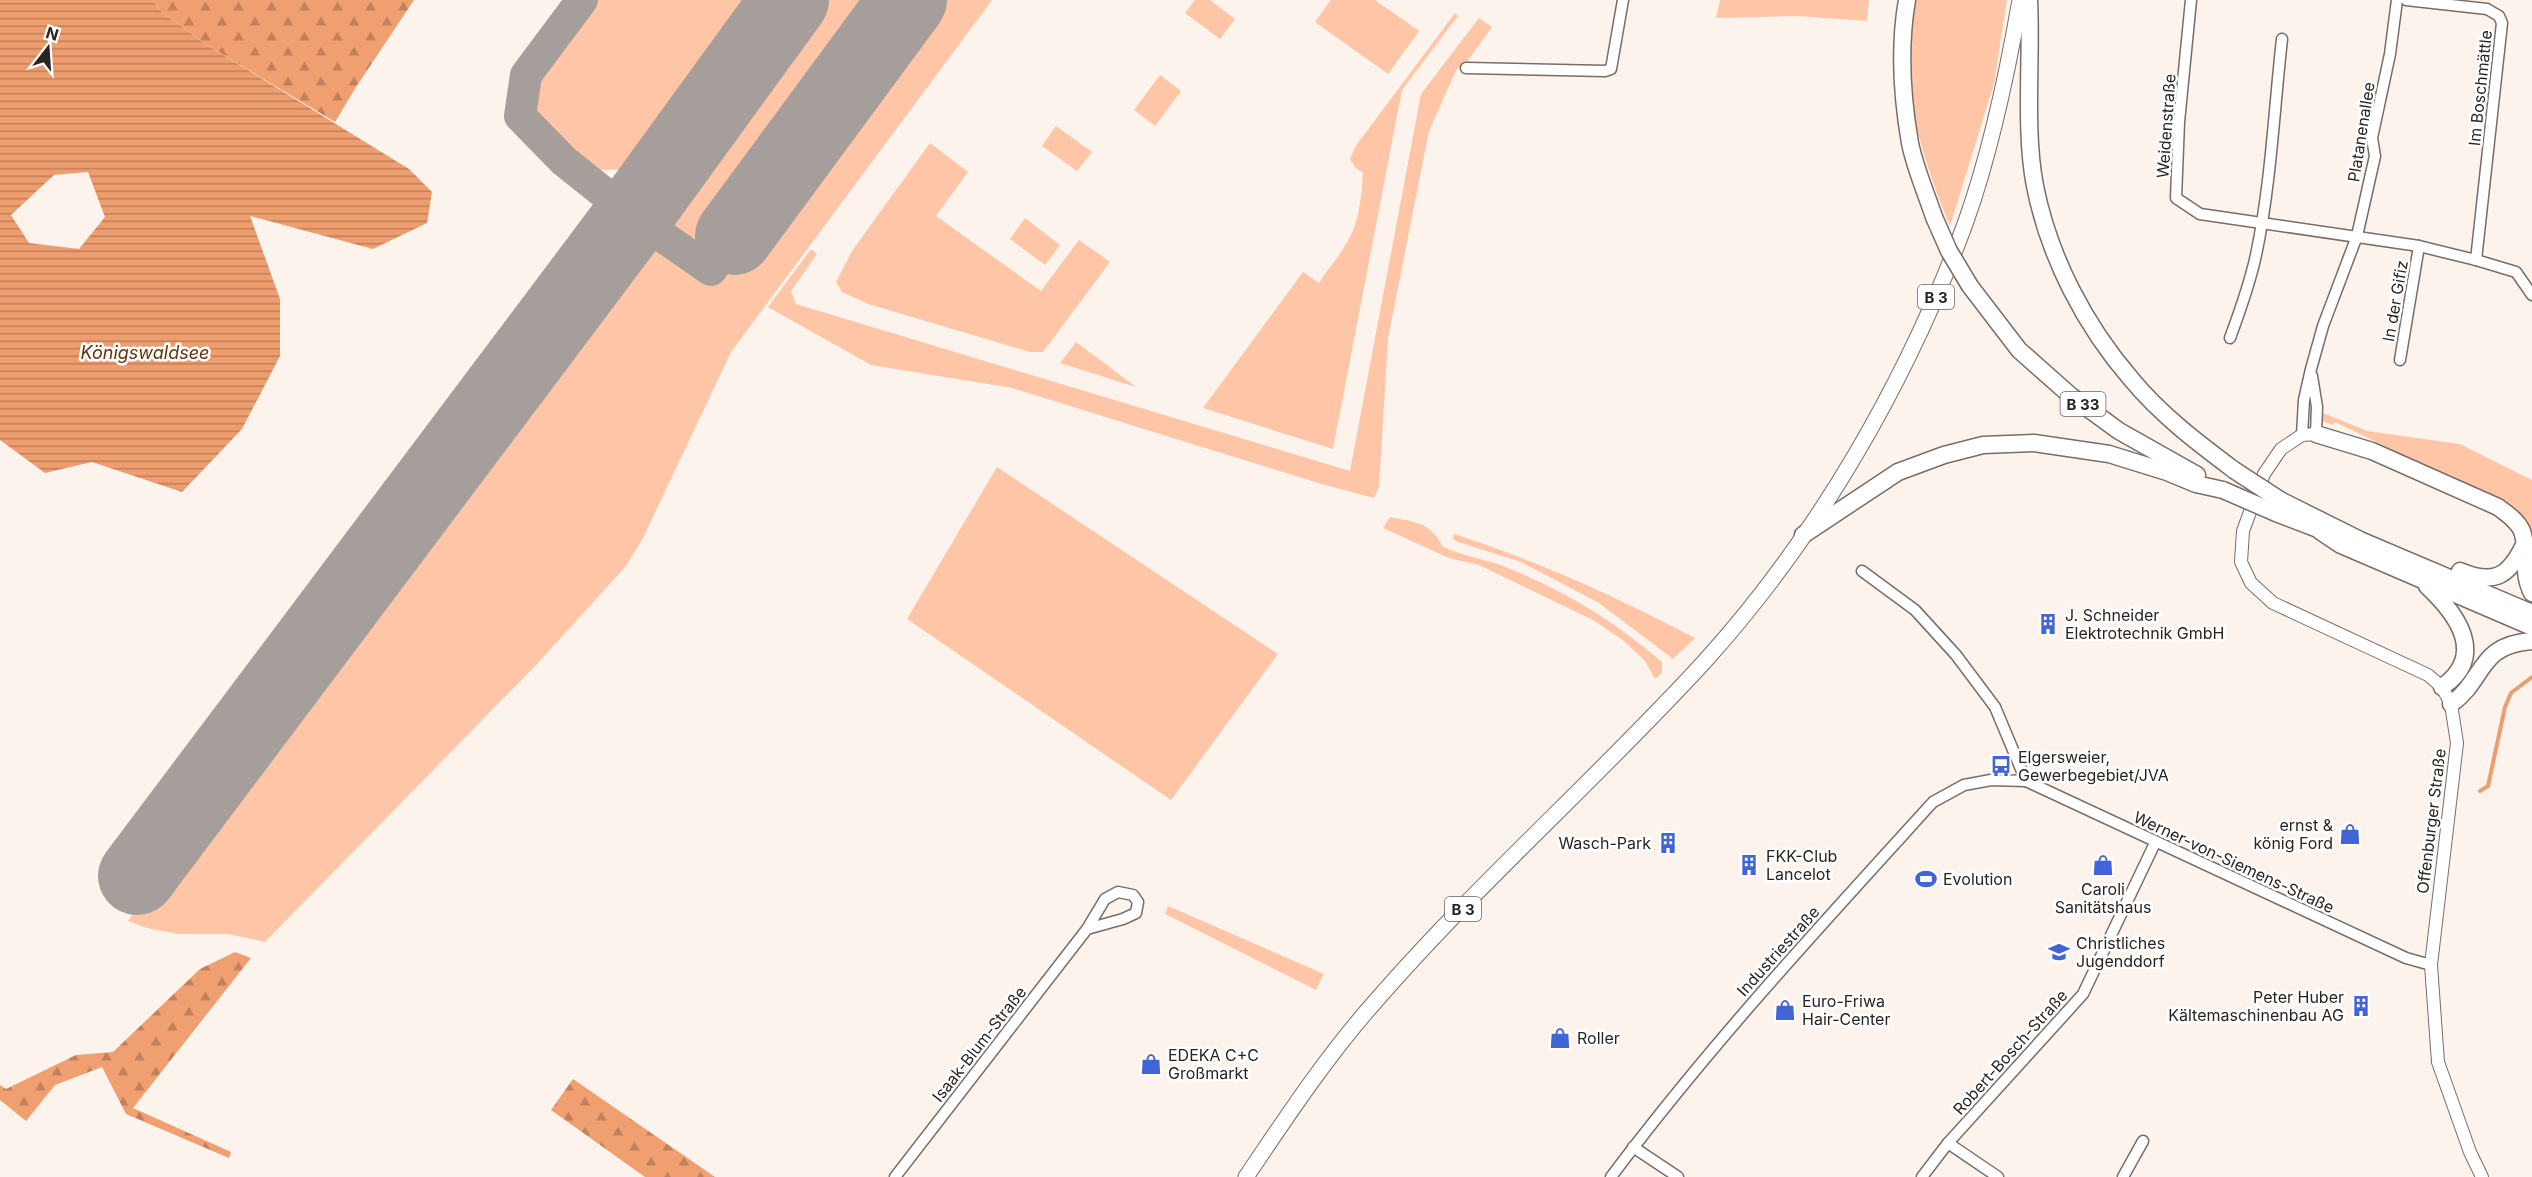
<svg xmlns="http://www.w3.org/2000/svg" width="2532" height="1177" font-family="Inter,sans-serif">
<defs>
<pattern id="forest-firs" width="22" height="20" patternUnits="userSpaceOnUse" patternTransform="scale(1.5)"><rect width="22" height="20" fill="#ef9f70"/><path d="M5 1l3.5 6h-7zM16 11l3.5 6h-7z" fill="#c2815c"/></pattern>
<pattern id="water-rules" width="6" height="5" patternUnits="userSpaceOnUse" patternTransform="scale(1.5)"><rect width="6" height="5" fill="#ed9d6e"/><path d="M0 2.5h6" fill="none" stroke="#c0805a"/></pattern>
</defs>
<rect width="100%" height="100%" fill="#fdf3ed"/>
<g fill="#fec6a6">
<path d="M 593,0 L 764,0 L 639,169 L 597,170 L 535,115 L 535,78 Z"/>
<path d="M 809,0 L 992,0 L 731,352 L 643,538 L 626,566 L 537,664 L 265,942 L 228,934 L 179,934 L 147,928 L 128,921 L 489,437 Z"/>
<path d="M 1195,0 L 1210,0 L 1235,19 L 1220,39 L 1185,13 Z"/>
<path d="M 1331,0 L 1375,0 L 1419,31 L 1388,74 L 1315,22 Z"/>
<path d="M 1720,0 L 1869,0 L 1867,21 L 1797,16 L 1716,18 Z"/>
<path d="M 1915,0 L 2007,0 L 1994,84 L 1950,226 C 1933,185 1914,132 1911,88 C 1909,59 1912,29 1915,0 Z"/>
<path d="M 1455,13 L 1458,16 L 1402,90 L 1333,449 L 1203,408 L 1303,272 L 1319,283 C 1330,266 1347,247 1354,228 C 1360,211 1362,191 1363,173 L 1355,167 L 1350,159 L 1355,147 Z"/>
<path d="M 1479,18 L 1492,27 L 1466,63 L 1456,70 L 1429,131 L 1424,156 L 1388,339 L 1379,487 L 1374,498 L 1318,483 L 1012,388 L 871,365 L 768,307 L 811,249 L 817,254 L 791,291 L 796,304 L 1350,471 L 1421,94 Z"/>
<path d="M 1160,75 L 1181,91 L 1155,126 L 1134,110 Z"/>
<path d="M 1056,126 L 1092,152 L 1077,171 L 1042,146 Z"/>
<path d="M 930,143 L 968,172 L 936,216 L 1041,291 L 1079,240 L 1110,262 L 1043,352 L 1030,352 L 868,304 L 842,292 L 836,282 L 852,251 Z"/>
<path d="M 1025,218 L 1060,245 L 1045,265 L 1010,239 Z"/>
<path d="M 1076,342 L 1136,387 L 1060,363 Z"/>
<path d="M 2323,413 L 2367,431 L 2460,444 L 2532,480 L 2532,573 C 2530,544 2532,526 2510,507 L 2335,422 L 2333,425 L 2322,421 Z"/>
<path d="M 997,467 L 1278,654 L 1171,800 L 907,619 Z"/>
<path d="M 1390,517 C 1417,523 1429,521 1443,547 C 1466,557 1491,560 1513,570 C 1568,593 1617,623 1662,662 L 1662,673 L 1655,679 L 1645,661 L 1624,641 L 1593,620 L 1479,565 L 1449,558 L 1383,528 Z"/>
<path d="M 1454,534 C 1538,561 1617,597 1695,638 L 1673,659 L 1599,603 L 1521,562 L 1458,542 L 1453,539 Z"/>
<path d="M 1168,906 L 1324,974 L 1316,990 L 1165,914 Z"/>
</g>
<g fill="url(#forest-firs)">
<path d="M 152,0 L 414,0 L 356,87 L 335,122 L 207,45 L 163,13 Z"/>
<path d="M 235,952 L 251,958 L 133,1108 L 231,1152 L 229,1158 L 126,1114 L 102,1067 L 55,1085 L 26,1121 L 0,1100 L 0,1085 L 6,1089 L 76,1055 L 113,1052 L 200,969 Z"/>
<path d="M 573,1079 L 715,1177 L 645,1177 L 551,1110 Z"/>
</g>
<path fill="url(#water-rules)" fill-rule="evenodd" d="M 0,0 L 152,0 L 163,13 L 207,45 L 409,169 L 432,192 L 427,223 L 373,249 L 250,216 L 280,299 L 280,356 L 242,429 L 182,492 L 92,462 L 45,473 L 0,440 ZM 88,172 L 105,217 L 79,249 L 29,243 L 11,215 L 54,175 Z"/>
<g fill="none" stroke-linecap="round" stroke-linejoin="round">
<path stroke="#ed9d6e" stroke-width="4" d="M 2480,791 L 2488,786 L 2505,707 L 2511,693 L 2532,677"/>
<path stroke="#a69e9a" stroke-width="32" d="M 582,0 L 526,75 L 520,116 L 564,161 L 633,216 L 711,270 L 734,236"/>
<g stroke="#a69e9a" stroke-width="78">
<path d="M 734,236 L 908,0"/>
<path d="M 137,876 L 633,216 L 790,0"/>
</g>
<defs>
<g id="minor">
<path d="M 2191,0 L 2179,122 L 2176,198 L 2200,214 L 2419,246 L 2476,260 L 2516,272 L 2532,295"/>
<path d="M 2406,0 L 2487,9 L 2499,16 L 2502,23 L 2476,260"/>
<path d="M 1466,68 L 1605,71 L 1611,69 L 1623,0"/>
<path d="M 2230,338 C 2240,311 2250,283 2256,255 C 2271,184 2274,110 2282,39"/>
<path d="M 2400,360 L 2419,246"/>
<path d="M 2312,376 L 2317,407 L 2316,434"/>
<path d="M 2302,435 L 2304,400 L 2311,369 L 2323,326 L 2357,236 L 2375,156 L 2372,138 L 2390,54 L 2397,0"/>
<path d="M 1862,571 L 1915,610 L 1956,655 L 1995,707 L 2026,781"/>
<path d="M 1948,1143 L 1998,1177"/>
<path d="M 1633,1147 L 1678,1177"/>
<path d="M 895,1177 L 1087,929 L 1105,899 L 1118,892 L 1133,895 L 1138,902 L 1136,913 L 1123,919 L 1087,929"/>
<path d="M 1611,1177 C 1710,1045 1822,924 1933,802 L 1964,785 L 1991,780 L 2026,781 L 2406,958 L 2431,965"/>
<path d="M 1922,1177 L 1948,1143 L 2083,994 L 2155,843"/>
<path d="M 2123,1177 L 2143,1141"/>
</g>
<path id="tertiary" d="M 2316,434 L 2302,435 L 2281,449 L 2264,474 L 2243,531 L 2241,562 L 2251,583 L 2273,603 L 2428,675 L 2442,687 L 2451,704 L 2457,743 L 2431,965 L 2438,1062 L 2470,1152 L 2482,1177"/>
<path id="primary" d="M 1246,1177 C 1286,1118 1326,1057 1374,1003 C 1478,883 1598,778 1705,661 C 1818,536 1907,381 1965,224 C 1991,152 2007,75 2020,0"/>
<g id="trunk">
<path d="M 1907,0 C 1899,46 1902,97 1910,143 C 1915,168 1926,193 1934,217"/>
<path d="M 2029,0 C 2032,59 2024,130 2035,186 C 2049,257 2085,326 2132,380 C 2161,415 2198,443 2234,470"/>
<path d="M 1970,286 L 2019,350 L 2071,396 L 2119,431 L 2197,475"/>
<path d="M 2316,434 L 2372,451 L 2498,507 C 2507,514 2517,520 2522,531 C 2529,550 2521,572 2532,593"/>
<path d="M 2280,500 L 2360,540 L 2532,613"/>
<path d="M 2276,513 L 2331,534"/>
<path d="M 2320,531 L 2341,545 L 2532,627"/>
<path d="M 1803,535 L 1898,472 L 1944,455 L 1983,445 L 2034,443 L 2109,454 L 2167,472 L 2196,484 L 2223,490"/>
<path d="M 2460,571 C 2493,585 2508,577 2523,547"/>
<path d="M 2427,586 C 2458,615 2487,656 2442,687"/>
<path d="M 2451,704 C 2486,679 2477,645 2532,641"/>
</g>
</defs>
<use href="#minor" stroke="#776e69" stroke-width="13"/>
<use href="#tertiary" stroke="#776e69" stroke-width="14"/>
<use href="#primary" stroke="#776e69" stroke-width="17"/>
<use href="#trunk" stroke="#776e69" stroke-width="19"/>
<use href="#minor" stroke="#fff" stroke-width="10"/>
<use href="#tertiary" stroke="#fff" stroke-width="12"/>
<use href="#primary" stroke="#fff" stroke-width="15"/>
<use href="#trunk" stroke="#fff" stroke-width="16"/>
<defs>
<g id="trunk-bridge">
<path d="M 1934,217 L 1949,251 L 1970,286"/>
<path d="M 2234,470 L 2280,500"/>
<path d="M 2223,490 L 2276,513"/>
</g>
</defs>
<use href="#trunk-bridge" stroke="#776e69" stroke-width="19" stroke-linecap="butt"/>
<use href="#trunk-bridge" stroke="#fff" stroke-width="16"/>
</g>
<defs>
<symbol id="building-bare" viewBox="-9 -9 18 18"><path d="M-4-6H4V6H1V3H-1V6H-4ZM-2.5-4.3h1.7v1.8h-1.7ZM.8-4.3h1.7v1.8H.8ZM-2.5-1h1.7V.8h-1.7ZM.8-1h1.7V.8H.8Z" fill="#4165d7" stroke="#fff" stroke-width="2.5" paint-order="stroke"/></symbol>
<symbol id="bus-bare" viewBox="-9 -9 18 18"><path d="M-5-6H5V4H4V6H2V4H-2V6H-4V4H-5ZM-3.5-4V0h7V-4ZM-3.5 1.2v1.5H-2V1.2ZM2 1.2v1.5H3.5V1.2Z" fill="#4165d7" stroke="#fff" stroke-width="2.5" paint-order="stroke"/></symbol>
<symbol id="shop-bare" viewBox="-9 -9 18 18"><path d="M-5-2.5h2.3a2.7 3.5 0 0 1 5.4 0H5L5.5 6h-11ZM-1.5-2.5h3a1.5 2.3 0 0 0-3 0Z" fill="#4165d7" stroke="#fff" stroke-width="2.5" paint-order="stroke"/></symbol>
<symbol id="stadium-bare" viewBox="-9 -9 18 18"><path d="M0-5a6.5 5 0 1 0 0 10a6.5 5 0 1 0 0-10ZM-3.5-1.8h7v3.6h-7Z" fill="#4165d7" stroke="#fff" stroke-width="2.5" paint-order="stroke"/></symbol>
<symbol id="school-bare" viewBox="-9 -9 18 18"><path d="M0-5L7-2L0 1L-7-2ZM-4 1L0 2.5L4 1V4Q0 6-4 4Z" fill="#4165d7" stroke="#fff" stroke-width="2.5" paint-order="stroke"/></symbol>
</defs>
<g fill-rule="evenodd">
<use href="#building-bare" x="2033" y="609" width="30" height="30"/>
<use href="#bus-bare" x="1986" y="751" width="30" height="30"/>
<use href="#shop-bare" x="2335" y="819" width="30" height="30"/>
<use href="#building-bare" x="1653" y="828" width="30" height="30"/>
<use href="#building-bare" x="1734" y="850" width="30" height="30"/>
<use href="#shop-bare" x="2088" y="850" width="30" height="30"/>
<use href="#stadium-bare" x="1911" y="864" width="30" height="30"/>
<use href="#school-bare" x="2044" y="937" width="30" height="30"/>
<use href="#building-bare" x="2346" y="991" width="30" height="30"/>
<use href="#shop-bare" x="1770" y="995" width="30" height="30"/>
<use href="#shop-bare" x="1545" y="1023" width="30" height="30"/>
<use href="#shop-bare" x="1136" y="1049" width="30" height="30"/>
</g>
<g text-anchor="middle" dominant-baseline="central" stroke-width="5" stroke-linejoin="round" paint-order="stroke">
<g fill="#fff" stroke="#686664" stroke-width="1.5">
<rect x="1918" y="285" width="36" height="24" rx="4.5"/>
<rect x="2060.5" y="392" width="45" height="24" rx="4.5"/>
<rect x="1445" y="897" width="36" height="24" rx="4.5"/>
</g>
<g font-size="15" font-weight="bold" fill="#282422">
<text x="1936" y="297">B 3</text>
<text x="2083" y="404">B 33</text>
<text x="1463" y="909">B 3</text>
</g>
<g font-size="16" fill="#282422" stroke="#fff">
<text transform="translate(2480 88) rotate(-84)">Im Boschmättle</text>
<text transform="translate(2166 126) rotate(-86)">Weidenstraße</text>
<text transform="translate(2361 132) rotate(-81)">Platanenallee</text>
<text transform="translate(2395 301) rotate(-80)">In der Gifiz</text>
<text transform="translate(2431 821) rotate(-83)">Offenburger Straße</text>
<text transform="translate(2234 862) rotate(25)">Werner-von-Siemens-Straße</text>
<text transform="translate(1778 951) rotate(-48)">Industriestraße</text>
<text transform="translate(979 1044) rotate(-52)">Isaak-Blum-Straße</text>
<text transform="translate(2010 1052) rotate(-48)">Robert-Bosch-Straße</text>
</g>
<g font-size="16" fill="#282422" stroke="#fff" text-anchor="start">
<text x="2065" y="615">J. Schneider<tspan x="2065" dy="18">Elektrotechnik GmbH</tspan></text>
<text x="2018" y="757">Elgersweier,<tspan x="2018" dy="18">Gewerbegebiet/JVA</tspan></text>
<text x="2333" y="825" text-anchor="end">ernst &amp;<tspan x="2333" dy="18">könig Ford</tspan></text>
<text x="1651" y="843" text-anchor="end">Wasch-Park</text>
<text x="1766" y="856">FKK-Club<tspan x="1766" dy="18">Lancelot</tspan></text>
<text x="1943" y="879">Evolution</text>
<text x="2103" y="889" text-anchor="middle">Caroli<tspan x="2103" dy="18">Sanitätshaus</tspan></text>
<text x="2076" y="943">Christliches<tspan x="2076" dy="18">Jugenddorf</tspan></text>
<text x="2344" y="997" text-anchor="end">Peter Huber<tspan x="2344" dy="18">Kältemaschinenbau AG</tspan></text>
<text x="1802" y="1001">Euro-Friwa<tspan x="1802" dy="18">Hair-Center</tspan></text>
<text x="1577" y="1038">Roller</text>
<text x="1168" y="1055">EDEKA C+C<tspan x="1168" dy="18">Großmarkt</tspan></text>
</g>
<g font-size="18" font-style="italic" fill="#65320e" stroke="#fff">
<text x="145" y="352">Königswaldsee</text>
</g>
</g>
<g transform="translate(48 48) rotate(17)" stroke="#ffffff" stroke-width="4.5" paint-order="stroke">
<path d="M0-4.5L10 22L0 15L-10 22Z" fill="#282422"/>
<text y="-9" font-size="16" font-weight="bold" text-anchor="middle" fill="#282422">N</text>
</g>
</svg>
